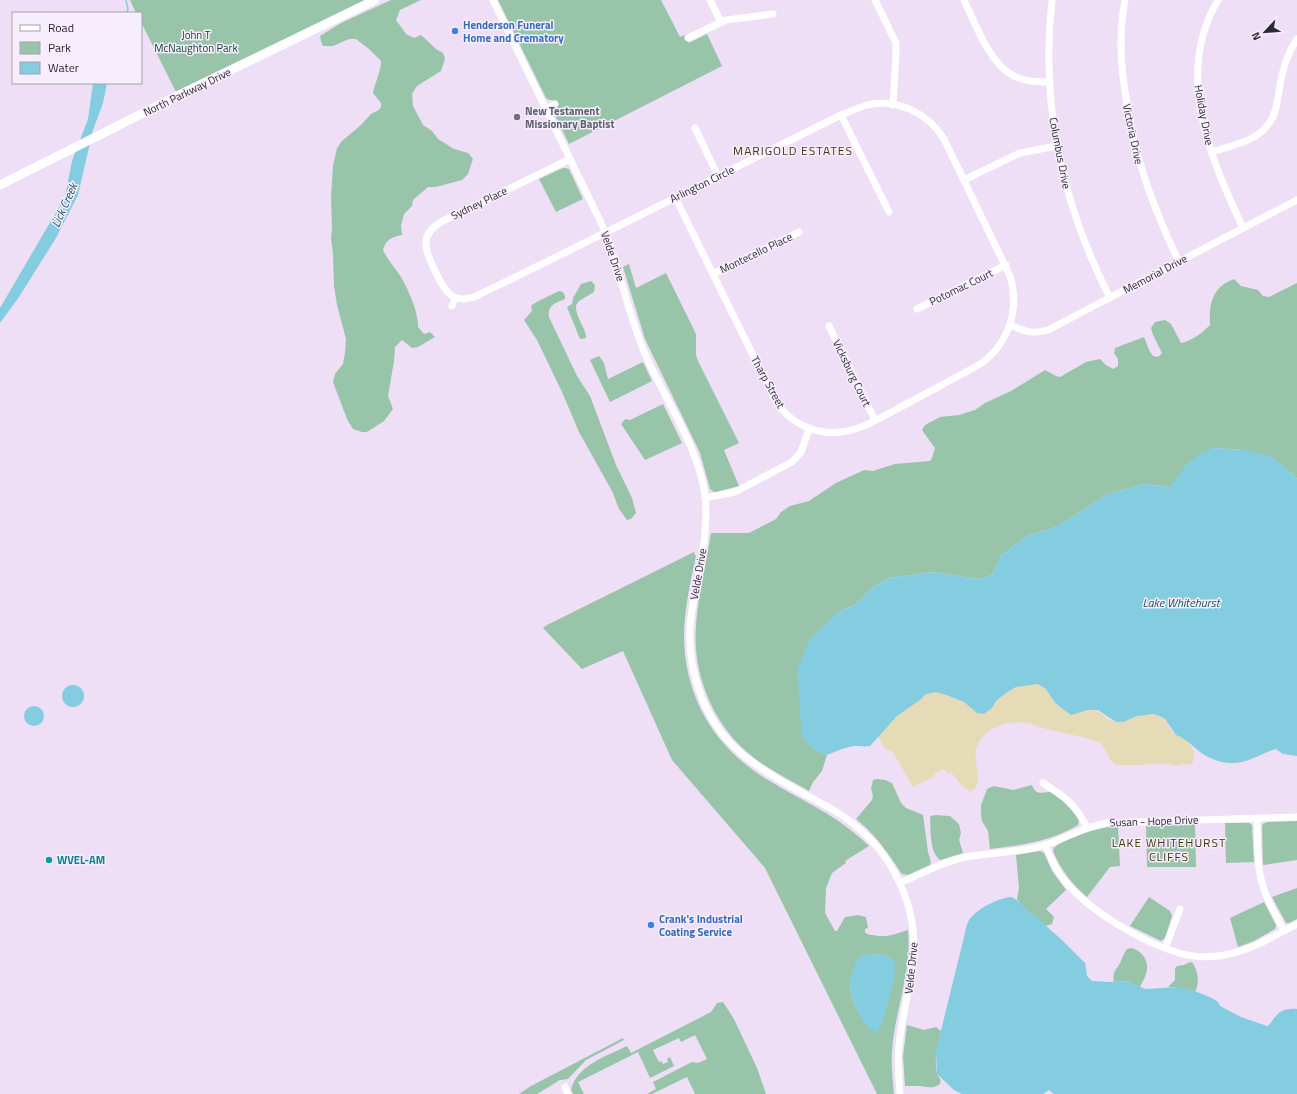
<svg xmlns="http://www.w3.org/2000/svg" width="1297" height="1094" font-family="'Titillium Web',sans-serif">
<rect width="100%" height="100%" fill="#eedef6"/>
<g fill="#98c4aa" fill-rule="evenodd">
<path d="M 130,0 L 374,0 L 178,96 L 141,22 L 141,13 L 136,13 Z"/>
<path d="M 391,0 L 421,0 L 400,10 L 396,20 L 406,34 L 414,38 L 421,35 L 436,49 L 443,53 L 445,59 L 441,71 L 417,86 L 412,94 L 413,106 L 423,125 L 432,131 L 438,139 L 454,149 L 468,153 L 473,159 L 468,174 L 462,180 L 436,187 L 428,187 L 413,200 L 412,206 L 404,214 L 401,226 L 402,235 C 392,237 386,239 383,250 C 387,259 393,265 399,274 C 407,286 419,313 418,327 L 424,334 L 430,332 L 435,337 L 418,347 L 412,348 L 402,340 L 395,347 L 394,361 L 388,396 L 393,409 L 384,421 L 367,432 L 362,432 L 353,429 L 347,419 L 333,382 L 335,374 L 343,364 L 345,353 L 346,339 L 337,305 L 334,286 L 333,254 L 331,238 L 332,228 L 331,197 L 333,166 L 337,148 L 342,141 L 361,125 L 371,114 L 379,110 L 381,107 L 381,103 L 373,93 C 375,82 381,72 381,61 L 369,49 L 356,39 L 349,39 L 333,46 L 323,46 L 321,41 L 320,36 L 341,23 Z"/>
<path d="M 498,0 L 661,0 L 680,37 L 685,35 L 689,43 L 707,34 L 722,66 L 569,144 L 555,115 L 555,111 L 557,108 L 553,100 L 549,100 L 546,98 Z"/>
<path d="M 563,168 L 566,168 L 569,169 L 583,199 L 556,212 L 539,179 Z"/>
<path d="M 629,264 L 636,288 L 666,273 L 696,334 L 696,355 L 698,361 L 739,443 L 724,450 L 739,486 L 716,492 L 714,492 L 710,489 L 700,453 L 645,339 L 623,267 Z"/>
<path d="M 1234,279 L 1241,286 L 1258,290 L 1263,296 L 1269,297 L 1297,283 L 1297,479 L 1291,472 L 1246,450 L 1212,448 L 1170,487 L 1145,484 L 1108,494 L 1058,526 L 1027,536 L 1001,556 L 992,575 L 978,579 L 933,572 L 890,578 L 872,588 L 855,605 L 838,612 L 812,748 L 827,755 L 822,771 L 813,782 L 809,791 C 788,779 765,768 747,752 C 712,722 692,672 696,626 C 698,595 706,564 711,533 L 749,533 L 776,519 L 781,512 L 790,506 L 809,501 L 836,483 L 864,470 L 873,471 L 895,464 L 930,461 L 932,458 L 935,448 L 922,430 L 925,425 L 940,417 L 959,415 L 975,410 L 985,403 L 1011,391 L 1045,370 L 1056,376 L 1060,377 L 1086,362 L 1100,359 L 1106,365 L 1113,369 L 1118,366 L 1118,359 L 1114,353 L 1115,348 L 1144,337 L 1149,350 L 1153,356 L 1158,357 L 1162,353 L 1153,335 L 1151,328 L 1155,322 L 1165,320 L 1171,324 L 1181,343 C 1192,341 1202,333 1210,325 C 1209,304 1212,287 1234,279 Z"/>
<path d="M 591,281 L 595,285 L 594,292 L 579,301 L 576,305 C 575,318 587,329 586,338 L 580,339 L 567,307 L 572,304 L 573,298 L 581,284 Z"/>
<path d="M 559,291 L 563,292 L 565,296 L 565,299 C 556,303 547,305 549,317 L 577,376 L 590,396 L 616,465 L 632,498 L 636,513 L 631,519 L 627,520 L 619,509 L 612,491 L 579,432 L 562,392 L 537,340 L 524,320 L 532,311 L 531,306 C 538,300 550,296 559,291 Z"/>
<path d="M 599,356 L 604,363 L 608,379 L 643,362 L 652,381 L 610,402 L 590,360 Z"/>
<path d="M 663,404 L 682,443 L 645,460 L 621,424 L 622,423 L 625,419 L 630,420 Z"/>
<path d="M 694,552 L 696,557 C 690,583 684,611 684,638 C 685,699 716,749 768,780 C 804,802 839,816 869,846 L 845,861 L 846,863 L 832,873 L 826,888 L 825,913 L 835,931 L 837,931 L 845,917 L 858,915 L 866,917 L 868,928 L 865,929 L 865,932 L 867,934 C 885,938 890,936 908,930 C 912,973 895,1009 892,1051 C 891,1066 893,1080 894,1094 L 877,1094 L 765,868 L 672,760 L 623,651 L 582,669 L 543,628 L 547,625 ZM 874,954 L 885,955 L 892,959 L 894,965 L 894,979 L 884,1015 L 864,1023 L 854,1003 L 849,983 Z"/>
<path d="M 877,779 L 885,780 L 892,783 L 901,803 L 906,808 L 923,815 L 928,852 L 931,862 L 930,865 L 908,875 L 902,874 C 887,852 877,836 856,819 L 872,800 L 873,795 L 871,789 L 873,780 Z"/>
<path d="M 1032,785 C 1037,799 1045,789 1053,793 C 1064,800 1072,810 1079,820 L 1078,825 C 1050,842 1021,845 990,849 L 988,831 L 982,821 L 981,814 L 981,805 L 987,789 L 994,786 L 1013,790 Z"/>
<path d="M 936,815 L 950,816 L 959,824 L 961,833 L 959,840 L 963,853 L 940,860 C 929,852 931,829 930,817 L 931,816 Z"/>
<path d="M 1297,821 L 1297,860 L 1263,865 L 1262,826 L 1263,824 L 1267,822 Z"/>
<path d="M 1225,823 L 1249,823 L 1252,825 L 1254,862 L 1226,863 Z"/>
<path d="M 1195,824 L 1196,867 L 1147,867 L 1146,826 Z"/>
<path d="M 1118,826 L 1120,866 L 1110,867 L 1087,897 C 1072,884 1061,870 1053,851 L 1054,848 C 1066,836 1101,827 1118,826 Z"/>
<path d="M 1040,851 L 1044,853 L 1052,871 L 1066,890 L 1046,909 L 1054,917 L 1052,924 L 1046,926 L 1024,908 L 1017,899 L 1019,888 L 1016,855 Z"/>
<path d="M 1297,888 L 1297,919 L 1289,923 L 1286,923 L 1272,897 Z"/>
<path d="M 1149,897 L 1170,911 L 1172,916 L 1165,938 L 1161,941 L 1130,926 Z"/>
<path d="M 1264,902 L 1276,925 L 1275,929 L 1254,941 L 1238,947 L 1230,918 Z"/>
<path d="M 1131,948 C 1139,949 1146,957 1147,965 C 1148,972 1143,981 1140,987 L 1127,981 L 1114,982 C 1112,970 1117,970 1121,961 C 1123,956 1124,953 1127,949 Z"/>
<path d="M 1190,962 L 1193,963 C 1198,973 1200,982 1195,992 L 1177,987 L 1168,987 L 1175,980 L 1175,969 L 1177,966 L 1184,965 Z"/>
<path d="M 723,1002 L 734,1019 L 757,1068 L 766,1094 L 695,1094 L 687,1077 L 652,1094 L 647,1094 L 656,1089 L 653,1082 L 692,1062 L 698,1063 L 707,1059 L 695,1035 L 681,1042 L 679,1038 L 653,1050 L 659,1062 L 661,1061 L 663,1064 L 668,1062 L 667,1059 L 670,1057 L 674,1066 L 650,1078 L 638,1052 L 578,1082 L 584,1094 L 573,1094 L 571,1090 C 577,1065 607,1056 627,1046 L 631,1053 L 711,1012 L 717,1003 Z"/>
<path d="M 907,1025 L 924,1030 L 936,1027 L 941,1031 C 939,1042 935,1052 936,1063 C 936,1066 936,1070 937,1073 C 938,1078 942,1078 940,1084 C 932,1090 927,1086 918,1086 C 914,1086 909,1086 905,1086 L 903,1056 Z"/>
<path d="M 623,1038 L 624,1040 L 586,1060 L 568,1079 L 560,1080 L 537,1094 L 519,1094 L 531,1086 Z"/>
</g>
<path fill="#e5dbb6" d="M 1038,684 L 1046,689 L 1055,704 L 1080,713 C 1104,704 1098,718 1116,722 C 1122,723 1125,719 1130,718 C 1138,715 1150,713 1158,715 C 1168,718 1168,730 1176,735 C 1177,736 1180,736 1182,737 C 1191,742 1200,757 1190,765 L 1183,764 L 1177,766 C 1164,762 1153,764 1139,765 C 1131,765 1123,765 1116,765 L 1111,760 L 1101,743 C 1083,736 1065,734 1047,729 C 1041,728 1035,725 1029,723 C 1011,720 987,726 978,744 C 972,755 979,769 978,780 C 978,783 976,786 975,789 L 970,791 L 961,785 L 951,772 L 947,774 L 944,769 L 934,774 L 935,776 L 913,787 L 893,752 L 885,749 L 878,736 L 897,716 L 920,700 L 926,694 L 936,692 L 949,696 L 964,702 L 977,713 L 992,708 L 996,701 L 1006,693 L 1016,687 Z"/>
<g fill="#84cce0">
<path d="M 93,83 L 107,83 L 103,103 L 93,130 L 78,195 L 56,238 L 19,297 L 0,323 L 0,308 L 65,197 L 72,161 L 88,119 Z"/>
<path d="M 1212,448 L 1246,450 L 1273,457 L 1291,472 L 1297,479 L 1297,756 L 1283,754 L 1276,749 C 1268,751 1263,754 1256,757 C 1237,766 1221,765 1203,754 C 1194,748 1186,738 1176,735 L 1165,719 L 1160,716 L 1153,714 L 1137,716 L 1123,722 L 1116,722 L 1098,710 L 1088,710 L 1071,715 L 1055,703 L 1046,689 L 1038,684 L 1016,687 L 1006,693 L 996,701 L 992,708 L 984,714 L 977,713 L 964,702 L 949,696 L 936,692 L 926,694 L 920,700 L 897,716 L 870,746 C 864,747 860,746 854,746 C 845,747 835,752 827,755 L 812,748 L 802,737 L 797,669 L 810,639 L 838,612 L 855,605 L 872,588 L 890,578 L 933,572 L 978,579 L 992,575 L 1001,556 L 1027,536 L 1058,526 L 1108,494 L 1145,484 L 1170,487 L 1185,466 L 1199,454 Z"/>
<circle cx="73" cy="696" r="11"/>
<circle cx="34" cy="716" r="10"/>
<path d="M 1012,897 L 1018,901 L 1062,940 L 1085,963 L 1087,976 L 1092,981 L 1109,982 L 1127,981 L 1145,989 L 1177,987 L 1192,990 L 1212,998 L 1218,1002 L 1220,1006 L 1241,1017 L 1267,1026 C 1272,1023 1272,1020 1276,1016 C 1280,1010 1290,1008 1297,1009 L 1297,1094 L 1054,1094 L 1049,1090 L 1043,1094 L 962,1094 L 954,1090 L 937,1074 L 936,1051 L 964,937 C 965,932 966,927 968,922 C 975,909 998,898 1012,897 Z"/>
<path d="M 873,954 L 885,955 L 892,959 L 895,965 L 894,979 L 886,1011 L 882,1023 L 876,1034 L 863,1022 L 854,1003 L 849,983 L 856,961 L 862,955 Z"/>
</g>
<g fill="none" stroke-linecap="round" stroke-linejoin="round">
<path stroke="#84cce0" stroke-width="1.5" d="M 126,0 L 128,9 L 127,13"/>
<g stroke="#fff" stroke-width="7">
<path d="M 493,0 L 603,227 C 619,266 627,309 643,349 C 662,396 698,444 705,495 C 708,524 703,554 697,583 C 694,598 691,612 690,627 C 689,648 692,670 699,690 C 718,748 761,770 810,797 C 825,805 839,812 852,823 C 880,844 899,874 909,908 C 922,958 904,996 899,1045 C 897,1061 899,1078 900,1094"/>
<path d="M 710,0 L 721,22"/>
<path d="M 875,0 L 896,43 L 896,54 L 893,105"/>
<path d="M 964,0 C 975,23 990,65 1014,76 C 1025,82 1038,82 1050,82"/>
<path d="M 1052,0 C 1040,106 1062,203 1110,298"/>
<path d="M 1125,0 C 1119,31 1120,60 1125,91 C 1133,154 1152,205 1179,262"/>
<path d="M 1218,0 C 1174,74 1210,157 1243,228"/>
<path d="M 688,38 L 726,20 L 773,14"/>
<path d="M 546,109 L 555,104"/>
<path d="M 841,115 L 889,212"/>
<path d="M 695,128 L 718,176"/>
<path d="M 1211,152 C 1224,148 1239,145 1252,138 C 1280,123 1276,101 1282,75 C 1285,62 1290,50 1297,39"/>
<path d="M 570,159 L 441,222 C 419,235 425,250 434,269 C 443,287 450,305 474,297 C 597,238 718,176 841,115 C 849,112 858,108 867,105 C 897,98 928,113 944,139 L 1010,276 C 1020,309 1009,342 982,363 C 959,376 936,388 912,401 C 894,410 875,423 855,429 C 824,439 792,427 775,400 L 675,197"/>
<path d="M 964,180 L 1020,153 L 1057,146"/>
<path d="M 713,274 L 799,232"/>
<path d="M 452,306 L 455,298"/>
<path d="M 917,309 L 1006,265"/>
<path d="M 1010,325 C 1025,331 1032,335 1048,330 L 1297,200"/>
<path d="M 829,326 L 875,420"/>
<path d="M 705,498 L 735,492 L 792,462 L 801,452 L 809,429"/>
<path d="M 1043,783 C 1065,797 1075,804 1087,827"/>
<path d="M 1257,818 C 1258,841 1256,865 1263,886 C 1267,902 1277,916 1284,931"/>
<path d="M 1045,845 C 1051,857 1055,870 1064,880 C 1088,910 1141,942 1179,953 C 1193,957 1209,958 1224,955 C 1250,951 1274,936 1297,924"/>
<path d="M 900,883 C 922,873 943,862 966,857 C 992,852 1020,853 1045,845 C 1066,838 1084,827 1106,823 L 1297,817"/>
<path d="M 1165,948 L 1180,909"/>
<path d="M 565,1087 L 568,1094"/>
</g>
<path stroke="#fff" stroke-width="9" d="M 0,185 L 181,94 L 375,0"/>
</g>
<g fill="#3f7fe0" stroke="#f7eefd" stroke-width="1.5">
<circle cx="455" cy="31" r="4"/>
<circle cx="651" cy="925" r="4"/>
</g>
<circle fill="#6b7280" stroke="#f7eefd" stroke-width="1.5" cx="517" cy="117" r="4"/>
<circle fill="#0f9aa8" stroke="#f7eefd" stroke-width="1.5" cx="49" cy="860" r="4"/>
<g text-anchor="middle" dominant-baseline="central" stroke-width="3" stroke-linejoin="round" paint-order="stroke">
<g font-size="11" font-weight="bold" fill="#366cbe" stroke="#f7eefd" text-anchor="start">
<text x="463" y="25">Henderson Funeral<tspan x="463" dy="13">Home and Crematory</tspan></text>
<text x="659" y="919">Crank's Industrial<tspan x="659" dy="13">Coating Service</tspan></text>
</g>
<g font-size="11" fill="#0f3d27" stroke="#f7eefd">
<text x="196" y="35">John T<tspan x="196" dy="13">McNaughton Park</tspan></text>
</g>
<g font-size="11" fill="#2e2832" stroke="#f7eefd">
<text transform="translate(187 92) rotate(-26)">North Parkway Drive</text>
<text transform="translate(1204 115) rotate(79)">Holiday Drive</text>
<text transform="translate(1133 134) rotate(78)">Victoria Drive</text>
<text transform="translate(1060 153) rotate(79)">Columbus Drive</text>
<text transform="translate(702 184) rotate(-26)">Arlington Circle</text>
<text transform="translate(479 203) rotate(-26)">Sydney Place</text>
<text transform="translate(756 253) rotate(-26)">Montecello Place</text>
<text transform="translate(613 256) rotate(71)">Velde Drive</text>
<text transform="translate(1155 274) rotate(-28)">Memorial Drive</text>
<text transform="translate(961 287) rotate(-26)">Potomac Court</text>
<text transform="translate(852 373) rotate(64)">Vicksburg Court</text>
<text transform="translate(768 382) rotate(61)">Tharp Street</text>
<text transform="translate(698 574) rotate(-80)">Velde Drive</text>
<text transform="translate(1154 821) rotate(-2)">Susan - Hope Drive</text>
<text transform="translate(911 968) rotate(-84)">Velde Drive</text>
</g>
<g font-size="11" font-weight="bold" fill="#5b616d" stroke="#f7eefd" text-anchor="start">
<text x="525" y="111">New Testament<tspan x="525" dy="13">Missionary Baptist</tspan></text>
</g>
<g font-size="11" font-weight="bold" fill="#0d838f" stroke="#f7eefd" text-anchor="start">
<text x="57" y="860">WVEL-AM</text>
</g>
<g font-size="12" letter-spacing="1" fill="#45360d" stroke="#f7eefd">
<text x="793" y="150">MARIGOLD ESTATES</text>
<text x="1169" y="842">LAKE WHITEHURST<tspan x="1169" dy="14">CLIFFS</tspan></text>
</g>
<g font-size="12" font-style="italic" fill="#165362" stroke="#f7eefd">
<text transform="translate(64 205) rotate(-66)">Lick Creek</text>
<text x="1181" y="602">Lake Whitehurst</text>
</g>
</g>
<rect x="12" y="12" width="130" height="72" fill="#f7eefd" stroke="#a79fac"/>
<rect x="20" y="25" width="20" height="6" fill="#ffffff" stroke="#a79fac"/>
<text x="48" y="32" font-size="12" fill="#2e2832">Road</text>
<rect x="20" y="42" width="20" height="12" fill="#98c4aa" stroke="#a79fac"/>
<text x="48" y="52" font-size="12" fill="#2e2832">Park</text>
<rect x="20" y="62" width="20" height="12" fill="#84cce0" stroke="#a79fac"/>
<text x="48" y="72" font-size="12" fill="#2e2832">Water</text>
<g transform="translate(1265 32) rotate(244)" stroke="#f7eefd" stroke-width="3" paint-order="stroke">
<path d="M0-3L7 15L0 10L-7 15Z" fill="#2e2832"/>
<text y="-6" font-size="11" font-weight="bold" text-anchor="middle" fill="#2e2832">N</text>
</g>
</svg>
